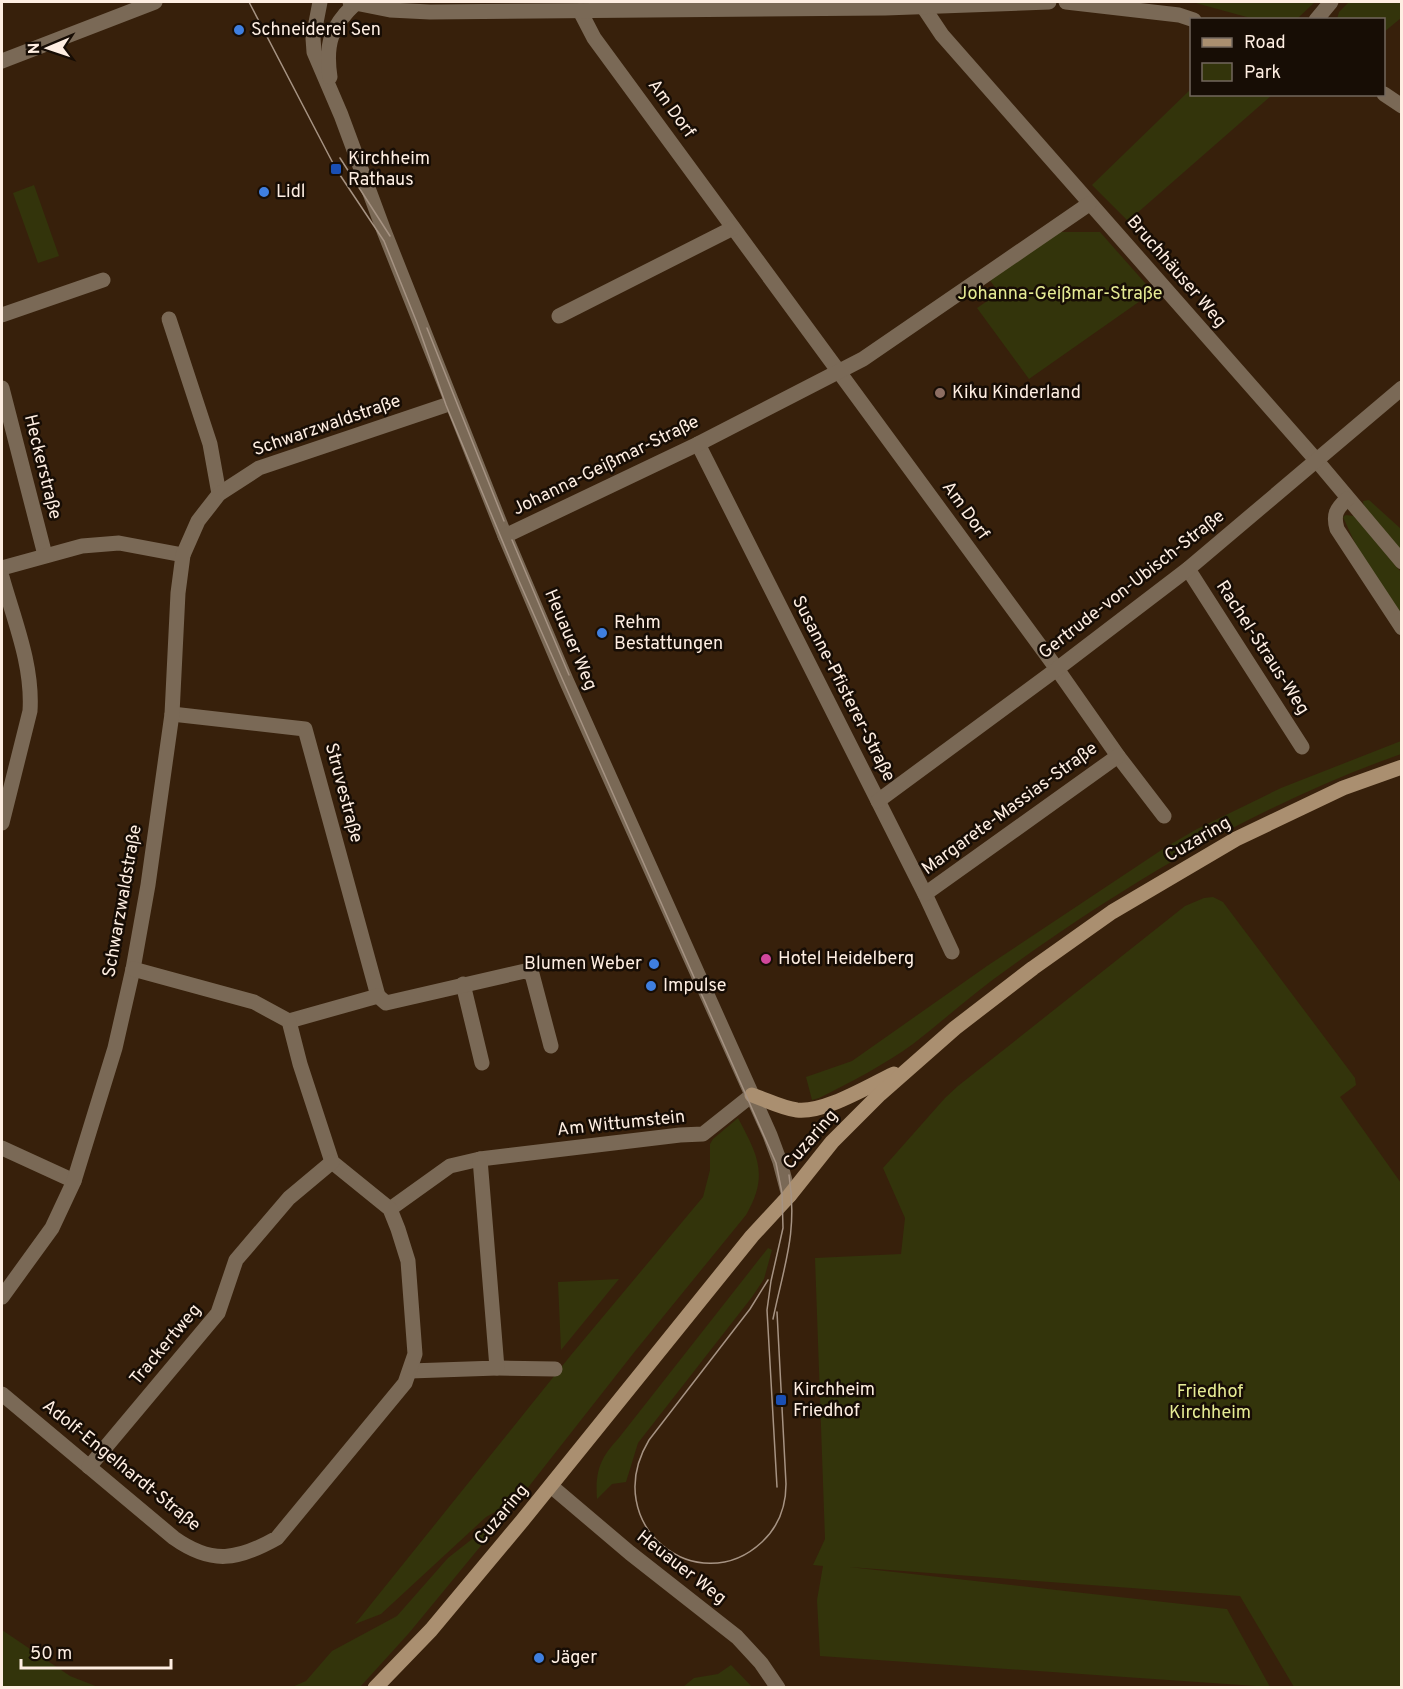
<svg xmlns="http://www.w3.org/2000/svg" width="1403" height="1689" font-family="Overpass,sans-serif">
<rect width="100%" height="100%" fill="#37200b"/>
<g fill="#33340b">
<path d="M 1192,2 L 1315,2 L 1298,18 L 1294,19 L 1254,19 Z"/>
<path d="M 1349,2 L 1401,2 L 1401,18 L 1384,32 L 1384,20 L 1337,19 L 1339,12 Z"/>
<path d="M 1191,89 L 1192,94 L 1272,95 L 1128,221 L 1092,185 Z"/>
<path d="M 34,185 L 59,256 L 38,263 L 13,193 Z"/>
<path d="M 1059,232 L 1100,232 L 1153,292 L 1029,379 L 977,308 L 999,293 L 989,279 Z"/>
<path d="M 1369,500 L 1401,529 L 1401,550 L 1364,507 L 1363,501 Z"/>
<path d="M 1346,515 L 1354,516 L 1401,572 L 1401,618 L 1359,552 L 1343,517 Z"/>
<path d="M 1401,741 L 1401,754 C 1262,803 1128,882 1009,968 C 976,991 945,1019 913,1044 C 884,1065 851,1082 819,1098 L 812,1100 L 806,1077 L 852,1061 L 987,966 L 1166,847 L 1197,829 L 1281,788 Z"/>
<path d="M 1213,897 L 1223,902 L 1355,1078 L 1356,1085 L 1340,1097 L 1401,1183 L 1401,1687 L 1294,1687 L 1240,1596 L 849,1567 L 1227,1609 L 1270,1687 L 820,1656 L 817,1600 L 823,1566 L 813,1565 L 825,1539 L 815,1258 L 901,1254 L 905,1218 L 883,1168 L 945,1098 L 958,1086 L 1185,906 L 1204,898 Z"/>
<path d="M 738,1118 C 758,1156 769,1175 746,1215 L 636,1350 L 519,1499 L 486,1517 L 381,1614 L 355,1624 L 571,1355 L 703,1197 L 710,1170 L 710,1144 L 713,1139 Z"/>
<path d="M 768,1248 L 772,1250 L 764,1279 L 752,1297 L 638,1443 L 626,1482 L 612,1484 L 597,1499 C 595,1472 600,1458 618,1439 Z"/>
<path d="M 619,1279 L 561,1350 L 558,1282 Z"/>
<path d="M 490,1525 L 498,1525 L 409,1633 L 360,1687 L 292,1687 L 306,1681 L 332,1651 L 397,1616 L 448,1558 Z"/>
<path d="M 2,1630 L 70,1676 L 98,1687 L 2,1687 Z"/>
<path d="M 731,1665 L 752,1687 L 683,1687 L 694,1678 L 718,1674 Z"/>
</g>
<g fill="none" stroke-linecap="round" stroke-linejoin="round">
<g stroke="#7a6956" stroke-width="15">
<path d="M 320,2 L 313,38 L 314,52 L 341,115 L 384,231 L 505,536 L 566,680 L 770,1135 L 780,1162 L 789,1196"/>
<path d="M 920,2 L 942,35 L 1317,461 L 1402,562"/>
<path d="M 580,11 L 594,38 L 1057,669 L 1118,756 L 1164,816"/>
<path d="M 1316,20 L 1331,2"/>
<path d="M 330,77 C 325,44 331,26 356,3"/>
<path d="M 2,315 L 103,280"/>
<path d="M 559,316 L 733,228"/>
<path d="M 169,319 L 210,444 L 219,494"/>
<path d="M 2,388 L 45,555"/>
<path d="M 698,444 L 925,894 L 952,952"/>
<path d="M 1347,499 C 1336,509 1333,515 1337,529 L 1402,628"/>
<path d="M 505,536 L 698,444 L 863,359 L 1089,204"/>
<path d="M 2,568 L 82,546 L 119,543 L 183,555"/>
<path d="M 1188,569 L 1302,747"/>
<path d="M 2,577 C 14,620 33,665 30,711 L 2,823"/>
<path d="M 172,714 L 305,729 L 378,996"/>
<path d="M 878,801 L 1057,669 L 1188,569 L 1402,388"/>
<path d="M 925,894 L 1118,756"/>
<path d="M 463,984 L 482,1063"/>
<path d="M 289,1021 L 378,996 L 386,1003 L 525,971 L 532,974 L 551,1046"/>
<path d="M 2,1148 L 74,1181"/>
<path d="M 390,1209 L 450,1166 L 480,1159 L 680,1135 L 703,1134 L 752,1095"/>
<path d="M 2,1297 L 52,1228 L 74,1181 L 115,1048 L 133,969 L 148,885 L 172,714 L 178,593 L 183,555 L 198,521 L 219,494 L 259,468 L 452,403"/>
<path d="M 497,1368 L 555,1369"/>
<path d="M 410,1371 L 497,1368 L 480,1159"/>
<path d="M 2,1394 L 174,1538 C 212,1565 238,1560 277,1538 L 405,1383 L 415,1354 L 408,1261 L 398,1229 L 390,1209 L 332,1162 L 300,1064 L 289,1021 L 254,1002 L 133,969"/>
<path d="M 89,1467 L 218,1313 L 236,1260 L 289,1198 L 332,1162"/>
<path d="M 551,1486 L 630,1553 L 737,1637 L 761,1663 L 778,1688"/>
</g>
<g stroke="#7a6956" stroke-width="15">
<path d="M 350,2 L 390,10 L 430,12 L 885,8 L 1049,2"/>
<path d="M 1066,2 L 1179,15 L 1194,20"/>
<path d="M 2,61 L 155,2"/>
<path d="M 1384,94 L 1402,106"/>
</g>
<g stroke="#aa8f70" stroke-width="15">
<path d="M 752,1095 C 767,1100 782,1108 797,1110 C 825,1113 868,1086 894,1074"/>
<path d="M 375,1688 L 431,1630 L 522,1521 L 752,1236 L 789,1196 L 832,1142 L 880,1094 L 955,1028 L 1033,968 L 1112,912 L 1236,839 L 1343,788 L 1402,767"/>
</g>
<g stroke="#a69383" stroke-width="1.5">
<path d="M 249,2 L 336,169 L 384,241 L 417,323 L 446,405 L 519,581 L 776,1163 L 782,1193 L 783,1228 L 771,1281 L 767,1310 L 777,1487"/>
<path d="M 340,158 L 390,236"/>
<path d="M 427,328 L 504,521"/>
<path d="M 512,540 L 569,675"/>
<path d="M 768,1280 L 750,1309 L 649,1440 C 598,1525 698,1602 762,1542 C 778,1527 786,1506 786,1484 L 777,1312"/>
<path d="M 773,1319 C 784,1265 798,1233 789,1175"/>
</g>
</g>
<g fill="#3f7fe0" stroke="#170d05" stroke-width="2">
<circle cx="239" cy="30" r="6"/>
<circle cx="264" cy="192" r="6"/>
<circle cx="602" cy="633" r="6"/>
<circle cx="654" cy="964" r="6"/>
<circle cx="651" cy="986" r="6"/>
<circle cx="539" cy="1658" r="6"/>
</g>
<g fill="#1a4fb4" stroke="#170d05" stroke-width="2">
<rect x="330" y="163" width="12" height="12" rx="3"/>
<rect x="775" y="1394" width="12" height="12" rx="3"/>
</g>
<circle fill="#8d6e63" stroke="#170d05" stroke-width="2" cx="940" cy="393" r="6"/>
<circle fill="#d1479c" stroke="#170d05" stroke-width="2" cx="766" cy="959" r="6"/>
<g text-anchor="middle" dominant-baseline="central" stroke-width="5" stroke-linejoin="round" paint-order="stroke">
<g font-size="18" fill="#feeee2" stroke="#170d05" text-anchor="start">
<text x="251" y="30">Schneiderei Sen</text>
<text x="348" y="159">Kirchheim<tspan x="348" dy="21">Rathaus</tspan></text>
<text x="276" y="192">Lidl</text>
<text x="952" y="393">Kiku Kinderland</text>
<text x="614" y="623">Rehm<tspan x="614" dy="21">Bestattungen</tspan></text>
<text x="778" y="959">Hotel Heidelberg</text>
<text x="642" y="964" text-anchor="end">Blumen Weber</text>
<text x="663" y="986">Impulse</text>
<text x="793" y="1390">Kirchheim<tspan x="793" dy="21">Friedhof</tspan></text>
<text x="551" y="1658">Jäger</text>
</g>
<g font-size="18" fill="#feeee2" stroke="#170d05">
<text transform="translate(671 109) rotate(54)">Am Dorf</text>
<text transform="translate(1176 272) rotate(49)">Bruchhäuser Weg</text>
<text transform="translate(327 426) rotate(-19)">Schwarzwaldstraße</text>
<text transform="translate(606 466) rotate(-26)">Johanna-Geißmar-Straße</text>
<text transform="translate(42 467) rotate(76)">Heckerstraße</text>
<text transform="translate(965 511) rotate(54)">Am Dorf</text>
<text transform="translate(1132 585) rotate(-38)">Gertrude-von-Ubisch-Straße</text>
<text transform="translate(570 640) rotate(67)">Heuauer Weg</text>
<text transform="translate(1262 648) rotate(57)">Rachel-Straus-Weg</text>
<text transform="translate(843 689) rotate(63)">Susanne-Pfisterer-Straße</text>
<text transform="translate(343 793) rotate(75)">Struvestraße</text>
<text transform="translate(1010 809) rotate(-36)">Margarete-Massias-Straße</text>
<text transform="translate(1198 840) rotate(-30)">Cuzaring</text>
<text transform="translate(123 901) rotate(-80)">Schwarzwaldstraße</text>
<text transform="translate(621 1124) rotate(-6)">Am Wittumstein</text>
<text transform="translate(811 1140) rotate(-49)">Cuzaring</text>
<text transform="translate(166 1345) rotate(-50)">Trackertweg</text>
<text transform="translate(121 1466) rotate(39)">Adolf-Engelhardt-Straße</text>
<text transform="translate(502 1515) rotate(-50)">Cuzaring</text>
<text transform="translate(681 1568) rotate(38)">Heuauer Weg</text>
</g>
<g font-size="18" fill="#e6eb94" stroke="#170d05">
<text x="1060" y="294">Johanna-Geißmar-Straße</text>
<text x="1210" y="1392">Friedhof<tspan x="1210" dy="21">Kirchheim</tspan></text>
</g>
</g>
<rect width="1403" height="1689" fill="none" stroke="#feeee2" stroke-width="6"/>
<rect x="1190" y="18" width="195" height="78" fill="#170d05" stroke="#73675d" stroke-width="1.5"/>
<rect x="1202" y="38" width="30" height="9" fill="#aa8f70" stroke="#73675d" stroke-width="1.5"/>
<text x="1244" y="48" font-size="18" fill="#feeee2">Road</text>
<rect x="1202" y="63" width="30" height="18" fill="#33340b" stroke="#73675d" stroke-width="1.5"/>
<text x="1244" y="78" font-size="18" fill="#feeee2">Park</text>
<g transform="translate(48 48) rotate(268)" stroke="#170d05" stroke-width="4.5" paint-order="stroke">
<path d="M0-4.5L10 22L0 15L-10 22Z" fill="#feeee2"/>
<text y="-9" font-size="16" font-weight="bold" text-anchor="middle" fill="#feeee2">N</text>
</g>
<path d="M21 1659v9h150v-9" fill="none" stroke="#feeee2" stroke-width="3"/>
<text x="30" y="1659" font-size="18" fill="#feeee2" stroke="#170d05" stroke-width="4.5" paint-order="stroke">50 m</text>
</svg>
